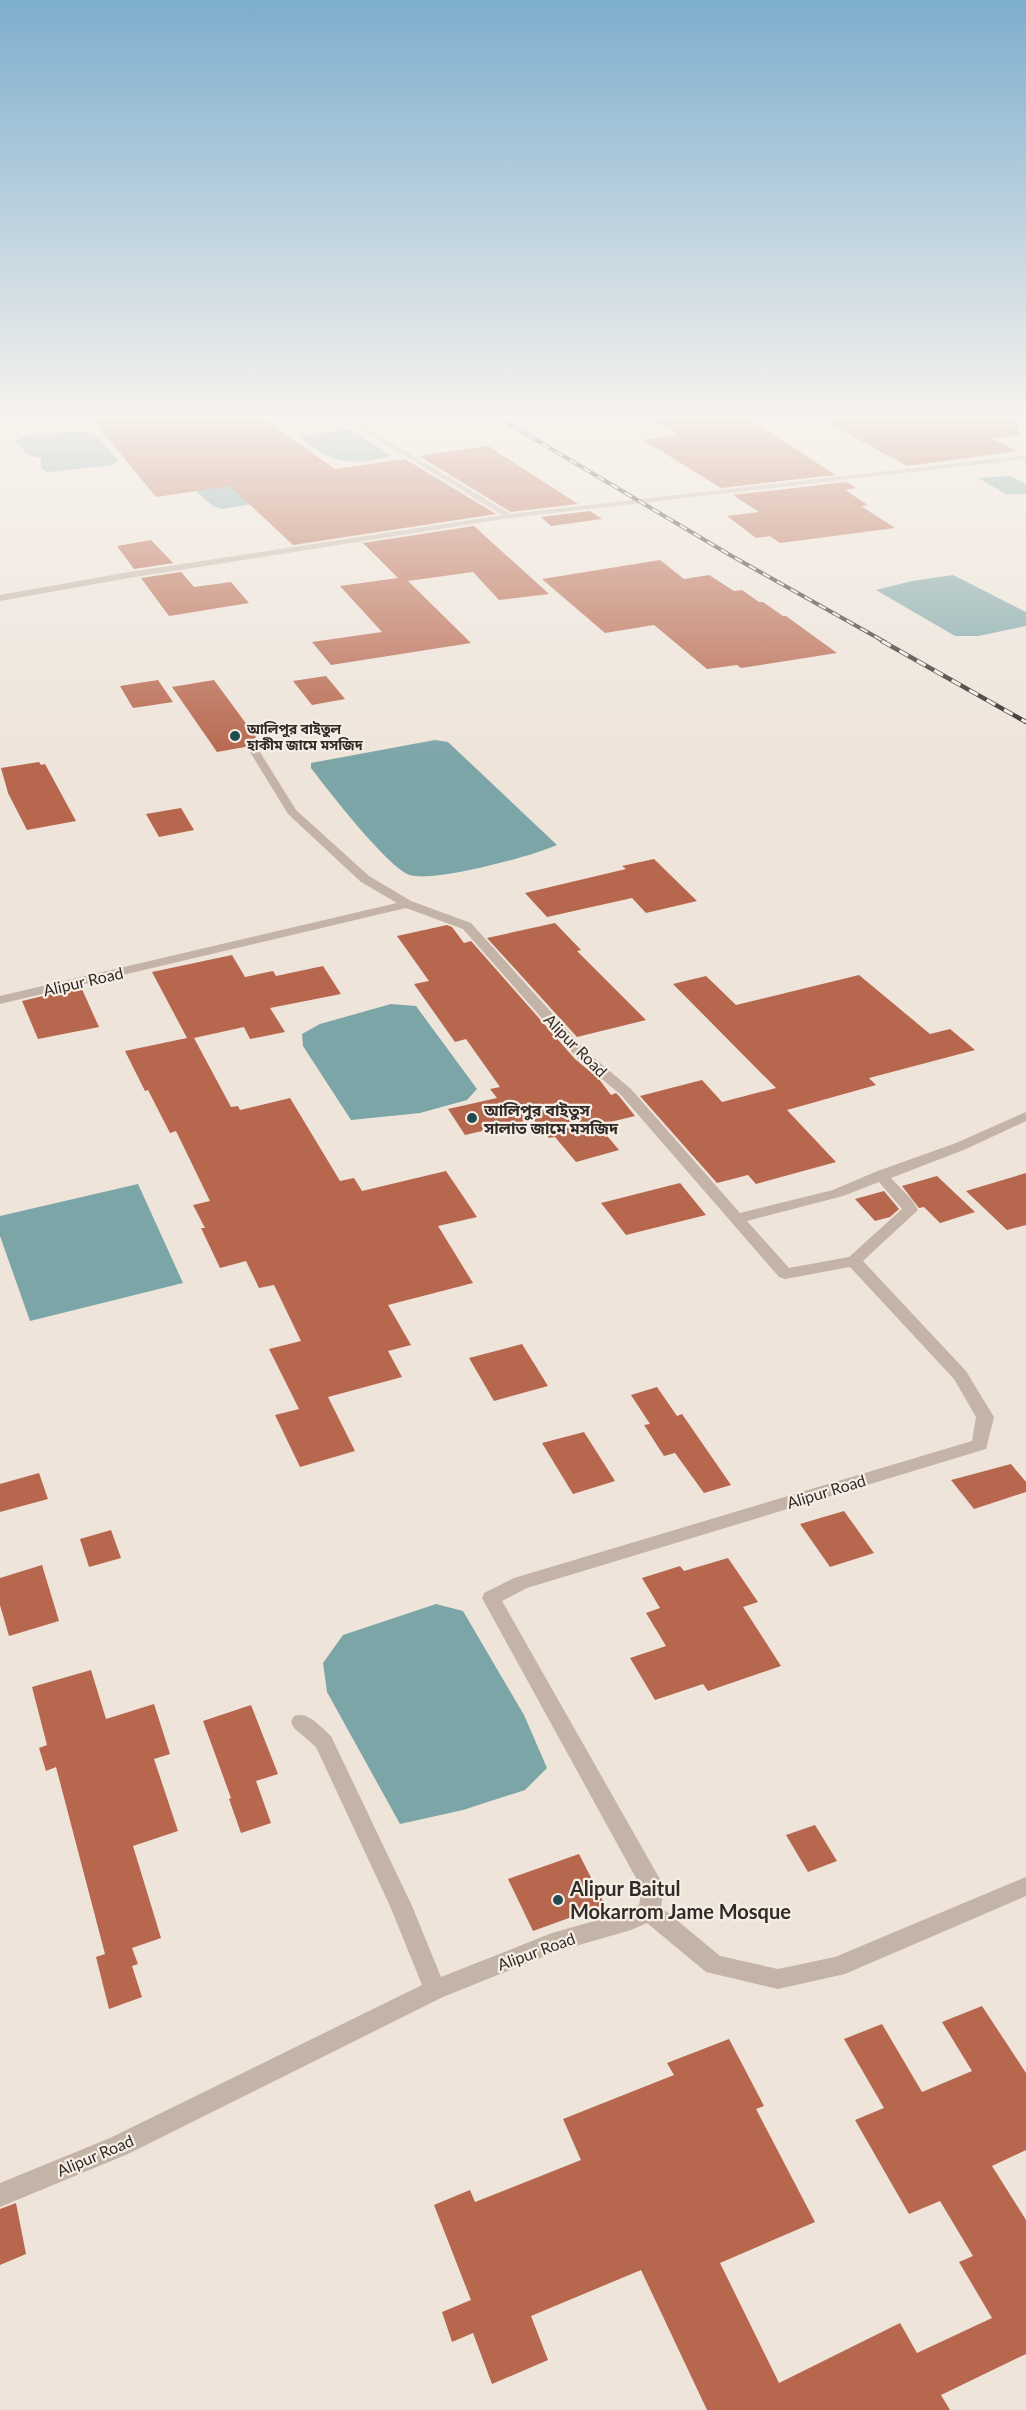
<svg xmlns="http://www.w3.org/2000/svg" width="1026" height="2410" font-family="Lato,'Noto Sans Bengali',sans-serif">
<rect width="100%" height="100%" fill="#eee4da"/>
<g fill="#7ca5a7">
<path d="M 341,430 L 351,430 L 392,456 C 355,466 329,464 300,437 Z"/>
<path d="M 65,432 C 98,430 98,437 118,460 L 113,465 L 47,472 L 41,468 L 41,458 L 28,455 L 15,441 L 27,435 Z"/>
<path d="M 1011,476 L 1026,484 L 1026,494 L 1006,494 L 978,478 Z"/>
<path d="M 224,478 L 278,500 L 222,509 L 213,506 L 191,487 Z"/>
<path d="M 953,575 L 1026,612 L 1026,626 L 978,636 L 955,636 L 876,590 L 912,581 Z"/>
<path d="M 435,740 L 448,742 L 557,845 C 533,856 433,883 410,875 C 388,868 328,790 311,768 L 311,763 Z"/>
<path d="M 391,1004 L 416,1006 L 477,1089 L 467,1100 L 420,1113 L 351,1120 L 303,1046 L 302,1034 L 320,1024 Z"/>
<path d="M 138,1184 L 183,1283 L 30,1321 L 0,1236 L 0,1216 Z"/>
<path d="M 436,1604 L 463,1611 L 524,1715 L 547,1768 L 525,1790 L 463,1810 L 400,1824 L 327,1692 L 323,1663 L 343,1635 Z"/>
</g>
<g fill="#b7674e">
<path d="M 92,419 L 264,419 L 335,469 L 405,459 L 496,514 L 293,545 L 230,486 L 156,497 Z"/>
<path d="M 651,419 L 751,419 L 835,475 L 721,488 L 643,440 L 678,435 Z"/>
<path d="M 821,419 L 1018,419 L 1019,435 L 992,439 L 1018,451 L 907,466 Z"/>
<path d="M 488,446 L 578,504 L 511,512 L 419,456 Z"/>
<path d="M 846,482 L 856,488 L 845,490 L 868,505 L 861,506 L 895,528 L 780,543 L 770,536 L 756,538 L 727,516 L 759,512 L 733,495 Z"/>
<path d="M 590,511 L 602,519 L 551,526 L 541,517 Z"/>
<path d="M 474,526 L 549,594 L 499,600 L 473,572 L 408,581 L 471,643 L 331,665 L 312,642 L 382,632 L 340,586 L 398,578 L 363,543 Z"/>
<path d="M 151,540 L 173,563 L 134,569 L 117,546 Z"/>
<path d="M 660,560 L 684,579 L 709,575 L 734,591 L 742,590 L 759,602 L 763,602 L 783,616 L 786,616 L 837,653 L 741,668 L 737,665 L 707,669 L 654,625 L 605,633 L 542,579 Z"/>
<path d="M 181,572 L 194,587 L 231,582 L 249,603 L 169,616 L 141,578 Z"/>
<path d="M 326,676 L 345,699 L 312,705 L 293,681 Z"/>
<path d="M 158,680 L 173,702 L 133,708 L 120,686 Z"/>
<path d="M 214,680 L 261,744 L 217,752 L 172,687 Z"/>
<path d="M 39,762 L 41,765 L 45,764 L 76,821 L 27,830 L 8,793 L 1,768 Z"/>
<path d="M 181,808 L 194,830 L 159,837 L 146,814 Z"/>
<path d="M 654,859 L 697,901 L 646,913 L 632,898 L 547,917 L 525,893 L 626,869 L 622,866 Z"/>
<path d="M 555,923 L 581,950 L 577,951 L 646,1020 L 577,1037 L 487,938 Z"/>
<path d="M 447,925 L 452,927 L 464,943 L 471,941 L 575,1059 L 598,1078 L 611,1095 L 616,1093 L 619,1096 L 635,1116 L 598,1125 L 619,1150 L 576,1162 L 555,1137 L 549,1138 L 533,1119 L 465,1135 L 448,1109 L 497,1098 L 490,1089 L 500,1087 L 466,1039 L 455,1042 L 414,984 L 429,981 L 397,936 Z"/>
<path d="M 232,955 L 245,977 L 273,971 L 276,976 L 323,966 L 341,994 L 270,1008 L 285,1032 L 250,1039 L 244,1027 L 194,1038 L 231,1107 L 238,1106 L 240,1110 L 290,1098 L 340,1181 L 354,1178 L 362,1191 L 446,1171 L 477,1217 L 438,1226 L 473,1283 L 388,1305 L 411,1345 L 388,1351 L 402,1377 L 328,1397 L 355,1451 L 300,1467 L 275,1415 L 299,1409 L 269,1349 L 301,1341 L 274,1285 L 259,1288 L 246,1261 L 220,1268 L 201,1228 L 205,1228 L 193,1205 L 210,1201 L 176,1131 L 170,1133 L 148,1090 L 145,1091 L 125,1051 L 187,1038 L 152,972 Z"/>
<path d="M 859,975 L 930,1034 L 950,1029 L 975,1050 L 869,1078 L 876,1085 L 787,1110 L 836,1162 L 756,1184 L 748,1175 L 717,1183 L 640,1096 L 702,1080 L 722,1102 L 776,1088 L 673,984 L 706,976 L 736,1005 Z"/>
<path d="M 81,987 L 99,1027 L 38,1039 L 22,1001 Z"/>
<path d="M 1026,1173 L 1026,1225 L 1007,1230 L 966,1191 Z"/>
<path d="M 937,1176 L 975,1212 L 940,1223 L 924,1207 L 919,1208 L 902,1186 Z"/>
<path d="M 680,1183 L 706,1215 L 626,1235 L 601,1203 Z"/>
<path d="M 884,1191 L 899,1209 L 890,1217 L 875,1221 L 855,1199 Z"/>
<path d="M 522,1344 L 548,1386 L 494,1401 L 469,1358 Z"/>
<path d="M 657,1387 L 677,1416 L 682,1414 L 731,1485 L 704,1493 L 675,1453 L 664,1456 L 644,1425 L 650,1424 L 631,1395 Z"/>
<path d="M 584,1432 L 615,1481 L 573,1494 L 542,1443 Z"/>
<path d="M 1011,1464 L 1026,1482 L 1026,1492 L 974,1509 L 951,1480 Z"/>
<path d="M 39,1473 L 48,1499 L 0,1512 L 0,1484 Z"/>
<path d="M 844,1511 L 874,1553 L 830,1567 L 800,1524 Z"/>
<path d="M 111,1530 L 121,1558 L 89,1567 L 80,1539 Z"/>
<path d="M 728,1558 L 758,1602 L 743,1607 L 781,1666 L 708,1691 L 703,1684 L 655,1700 L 630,1658 L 666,1646 L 646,1613 L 660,1608 L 642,1578 L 680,1566 L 684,1571 Z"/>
<path d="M 42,1565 L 59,1621 L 9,1636 L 0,1605 L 0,1578 Z"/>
<path d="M 91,1670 L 106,1719 L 154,1704 L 170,1754 L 154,1759 L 178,1831 L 133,1846 L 161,1938 L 132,1948 L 138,1964 L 132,1966 L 142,1997 L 109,2009 L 96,1957 L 105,1954 L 56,1767 L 46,1771 L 39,1748 L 47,1745 L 32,1687 Z"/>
<path d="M 251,1705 L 278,1774 L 256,1781 L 271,1823 L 241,1833 L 229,1799 L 231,1798 L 203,1721 Z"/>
<path d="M 815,1825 L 837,1861 L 808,1872 L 786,1835 Z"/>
<path d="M 579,1854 L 605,1905 L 533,1931 L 508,1879 Z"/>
<path d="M 982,2006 L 1026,2073 L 1026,2150 L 992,2166 L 1026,2220 L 1026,2354 L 941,2395 L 950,2410 L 707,2410 L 641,2270 L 531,2316 L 548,2360 L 492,2384 L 473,2333 L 452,2342 L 442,2312 L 471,2300 L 434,2205 L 470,2190 L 475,2202 L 581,2160 L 563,2119 L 674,2075 L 667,2063 L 729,2039 L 764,2106 L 756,2109 L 815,2222 L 720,2263 L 779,2383 L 900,2323 L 917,2353 L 992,2318 L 959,2262 L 973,2256 L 940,2201 L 909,2214 L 855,2120 L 884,2108 L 844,2039 L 882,2024 L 922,2092 L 972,2071 L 942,2022 Z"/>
<path d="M 16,2203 L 26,2254 L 0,2265 L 0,2209 Z"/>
</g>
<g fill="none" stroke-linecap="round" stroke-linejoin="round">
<path fill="#c4b4a7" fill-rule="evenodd" d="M 344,419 L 352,419 L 514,516 L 507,518 Z"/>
<g fill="#c4b4a7" fill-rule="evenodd">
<path d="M 1026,455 L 1026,459 L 510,518 L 129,578 L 0,601 L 0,595 L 129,572 L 510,514 Z"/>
<path d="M 255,749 L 260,752 L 296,810 L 369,876 L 411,901 L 471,923 L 587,1052 L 631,1089 L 740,1213 L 833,1190 L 875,1172 L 956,1143 L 1026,1112 L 1026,1121 L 966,1149 L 891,1178 L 912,1200 L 918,1210 L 863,1261 L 966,1371 L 994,1417 L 986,1449 L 527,1588 L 502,1601 L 661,1881 L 664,1888 L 661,1907 L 720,1956 L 778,1969 L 835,1957 L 1026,1877 L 1026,1896 L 845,1974 L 778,1989 L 706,1972 L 647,1923 L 631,1930 L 555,1952 L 443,1997 L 128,2154 L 0,2207 L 0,2183 L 110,2138 L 422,1985 L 390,1906 L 316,1747 L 294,1728 L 291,1722 L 294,1716 C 309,1711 320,1727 331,1736 L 412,1906 L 441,1977 L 552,1933 L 626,1912 L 639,1905 L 642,1889 L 482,1598 L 484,1593 L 514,1578 L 972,1441 L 976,1417 L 954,1379 L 850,1267 L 785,1279 L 779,1277 L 621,1095 L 577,1058 L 463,929 L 406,908 L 0,1004 L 0,996 L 397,903 L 361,882 L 288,814 L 250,752 ZM 879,1182 L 902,1209 L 849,1257 L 789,1268 L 747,1221 L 843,1196 Z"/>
</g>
<defs>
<path id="rail-far1" d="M 501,419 L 730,555 L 885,642"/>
<path id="rail" d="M 882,641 L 1026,722"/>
</defs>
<use href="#rail-far1" stroke="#322a27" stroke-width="4"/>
<use href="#rail" stroke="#322a27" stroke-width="4.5"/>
<use href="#rail-far1" stroke="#f6eee5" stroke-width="2" stroke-dasharray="8" stroke-linecap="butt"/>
<use href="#rail" stroke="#f6eee5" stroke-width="3" stroke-dasharray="10" stroke-linecap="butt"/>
</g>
<linearGradient id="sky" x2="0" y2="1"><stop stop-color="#7daece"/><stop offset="0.55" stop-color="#f7f3ee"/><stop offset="1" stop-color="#f7f3ee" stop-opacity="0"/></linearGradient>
<rect width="1026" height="757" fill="url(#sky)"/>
<g fill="#214b4e" stroke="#f6eee5" stroke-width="2">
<circle cx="235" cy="736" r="6"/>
<circle cx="472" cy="1118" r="6"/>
<circle cx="558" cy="1900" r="6"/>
</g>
<g text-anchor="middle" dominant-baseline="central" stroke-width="4.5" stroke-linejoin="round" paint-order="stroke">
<g font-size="14" font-weight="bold" fill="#322a27" stroke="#f6eee5" text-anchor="start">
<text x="247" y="728">আলিপুর বাইতুল<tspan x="247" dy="16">হাকীম জামে মসজিদ</tspan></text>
</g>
<g font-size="16" fill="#322a27" stroke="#f6eee5">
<text transform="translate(83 981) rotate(-13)">Alipur Road</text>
<text transform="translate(576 1045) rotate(45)">Alipur Road</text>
<text transform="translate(826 1491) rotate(-17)">Alipur Road</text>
<text transform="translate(536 1951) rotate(-20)">Alipur Road</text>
<text transform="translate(95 2155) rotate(-23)">Alipur Road</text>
</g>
<g font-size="16" font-weight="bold" fill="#322a27" stroke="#f6eee5" text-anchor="start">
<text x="484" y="1109">আলিপুর বাইতুস<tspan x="484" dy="18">সালাত জামে মসজিদ</tspan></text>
</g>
<g font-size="20" font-weight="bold" fill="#322a27" stroke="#f6eee5" text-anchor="start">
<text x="570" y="1888">Alipur Baitul<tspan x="570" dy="23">Mokarrom Jame Mosque</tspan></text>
</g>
</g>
</svg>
